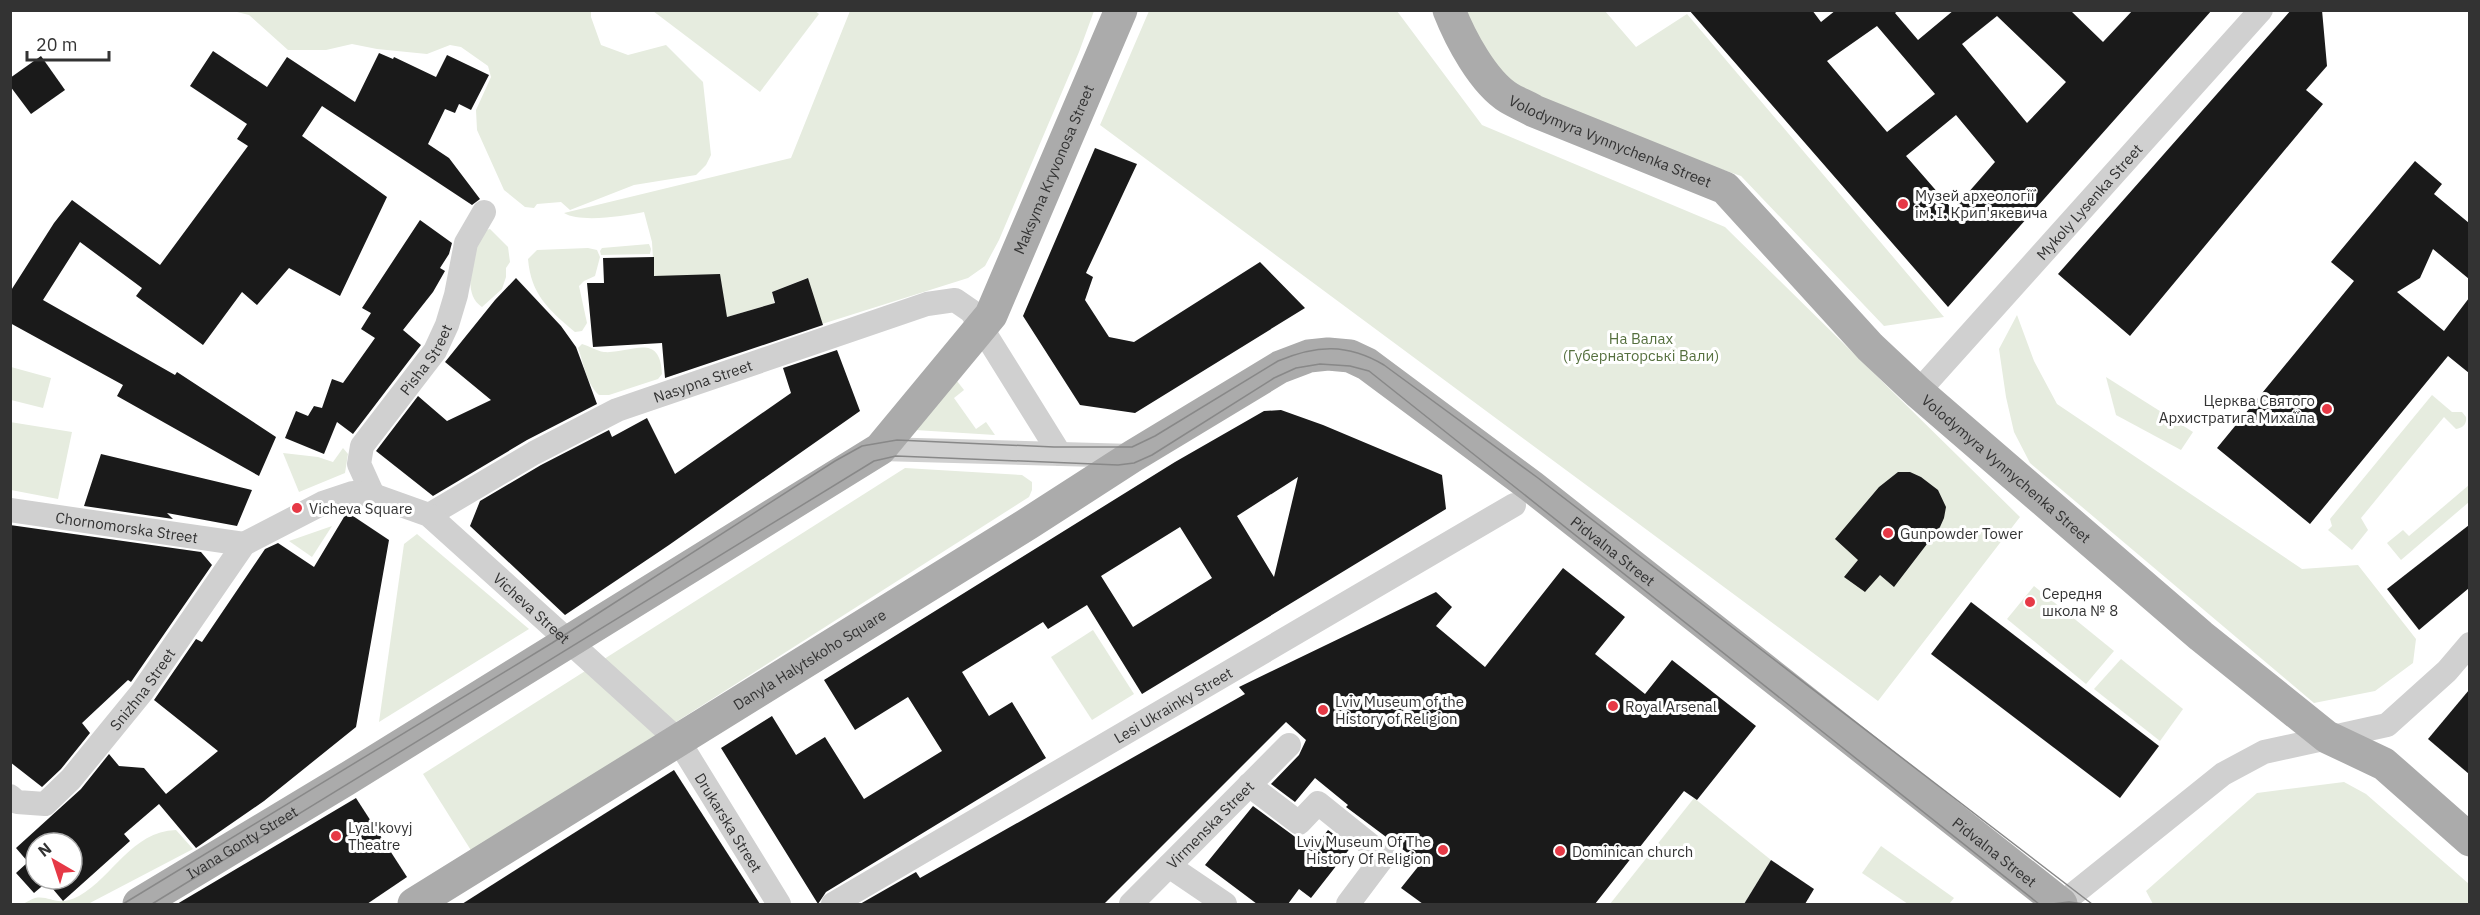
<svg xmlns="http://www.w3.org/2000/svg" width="2480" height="915" font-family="'IBM Plex Sans',sans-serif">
<rect width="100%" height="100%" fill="#fff"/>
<g fill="#e6ecdf">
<path d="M 1468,10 L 1605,11 L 1636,47 L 1687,14 L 1944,317 L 1884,326 L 1741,176 L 1578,120 L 1496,76 L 1467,17 Z"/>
<path d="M 233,11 L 591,11 L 591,17 L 601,45 L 628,55 L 666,45 L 703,82 L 711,155 L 706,165 L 696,175 L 634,185 L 570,210 L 561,202 L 537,204 L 534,208 L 525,207 L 504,190 L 477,130 L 476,110 L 491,77 L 488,66 L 461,47 L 450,45 L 427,54 L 377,49 L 352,44 L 326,50 L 288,50 L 249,15 Z"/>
<path d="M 815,11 L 819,14 L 760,92 L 653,11 Z"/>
<path d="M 850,11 L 1094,11 L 1079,52 L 999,240 L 985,266 L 968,278 L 822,324 L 807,278 L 772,292 L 774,303 L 772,304 L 727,317 L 654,276 L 652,242 L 644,212 C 625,216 580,223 564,213 L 791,158 Z"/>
<path d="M 1149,11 L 1397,11 L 1482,125 L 1725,227 L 2020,517 L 1878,701 L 1100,125 Z"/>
<path d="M 490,229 L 508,247 L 510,262 L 506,268 L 506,277 L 502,289 L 482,307 C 460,293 475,254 478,232 Z"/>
<path d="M 649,244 L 651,249 L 650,254 L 601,255 L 600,251 L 602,248 Z"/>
<path d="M 588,248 L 597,250 L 600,257 L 595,276 L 584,281 L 579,286 L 587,323 L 582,331 L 575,332 C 549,310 531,295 528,259 L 537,250 Z"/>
<path d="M 2017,315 L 2034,361 L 2057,404 L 2302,569 L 2358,565 L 2416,639 L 2413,663 L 2375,691 L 2314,703 L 2030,463 L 2014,432 L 2006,397 L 1999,349 Z"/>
<path d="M 582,344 C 590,346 596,351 604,352 C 631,354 660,331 662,374 L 658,379 L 609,395 L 599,395 C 586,383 584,364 578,348 Z"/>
<path d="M 11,367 L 51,378 L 43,408 L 11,400 Z"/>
<path d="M 2106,377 L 2193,432 L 2181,450 L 2116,415 Z"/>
<path d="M 957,381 L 964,390 L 954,398 L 976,429 L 986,422 L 995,435 L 915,430 Z"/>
<path d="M 2432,395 L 2452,412 L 2462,412 L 2466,417 C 2467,424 2463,428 2456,429 L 2444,417 L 2361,518 L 2368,530 L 2352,550 L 2328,530 L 2332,526 L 2330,519 Z"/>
<path d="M 10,422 L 72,432 L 58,499 L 11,490 Z"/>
<path d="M 343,448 L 348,454 L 345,473 L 299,492 L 283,453 L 318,457 L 333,462 Z"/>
<path d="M 905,468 L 1022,475 L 1032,482 L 1032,490 L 1029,497 L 472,852 L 423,774 Z"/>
<path d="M 2469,485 L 2469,502 L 2401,560 L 2387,543 L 2403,530 L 2409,536 Z"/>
<path d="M 332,526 L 312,557 L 289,541 Z"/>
<path d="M 417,534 L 529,629 L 379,722 L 404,544 Z"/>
<path d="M 2034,586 L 2114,651 L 2086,684 L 2007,619 Z"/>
<path d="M 1093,630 L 1134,694 L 1092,720 L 1051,657 Z"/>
<path d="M 2121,659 L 2183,709 L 2160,741 L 2094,689 Z"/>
<path d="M 2344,782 L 2366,794 L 2469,884 L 2469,904 L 2153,904 L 2146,891 L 2257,793 Z"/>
<path d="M 1694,798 L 1771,860 L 1744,904 L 1610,904 Z"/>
<path d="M 176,830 L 193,849 L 88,904 L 22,904 C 26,903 31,899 35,898 C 51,895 56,908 79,896 C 114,876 131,832 176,830 Z"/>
<path d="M 1881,846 L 1954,898 L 1949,904 L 1908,904 L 1862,873 Z"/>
</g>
<g fill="#1a1a1a" fill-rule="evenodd">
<path d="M 1689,10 L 1812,10 L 1821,22 L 1836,10 L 1899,10 L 1895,13 L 1918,40 L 1954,10 L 2070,10 L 2103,42 L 2133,10 L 2212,10 L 1948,307 ZM 1997,16 L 2066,82 L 2027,123 L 1962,44 ZM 1877,26 L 1935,94 L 1887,132 L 1827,61 ZM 1956,115 L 1995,162 L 1953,210 L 1906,156 Z"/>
<path d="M 2291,10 L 2322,10 L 2327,66 L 2306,90 L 2323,104 L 2130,336 L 2058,274 Z"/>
<path d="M 213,51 L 267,87 L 287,57 L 355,102 L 379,53 L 393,59 L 394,57 L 436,77 L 447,55 L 489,75 L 471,110 L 459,104 L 455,113 L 445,109 L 428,144 L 449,158 L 480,199 L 472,205 L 322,106 L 302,136 L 387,197 L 340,296 L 289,268 L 257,305 L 242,292 L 203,345 L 136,296 L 142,288 L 80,242 L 43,300 L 175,375 L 177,372 L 276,437 L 259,476 L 117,396 L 123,385 L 10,323 L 10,292 L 54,223 L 72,200 L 160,265 L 248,146 L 237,139 L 247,124 L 190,86 Z"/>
<path d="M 41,56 L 65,90 L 31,114 L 10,86 L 10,78 Z"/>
<path d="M 1095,148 L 1137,164 L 1086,273 L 1093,277 L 1085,300 L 1109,337 L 1134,342 L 1260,262 L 1305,308 L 1135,413 L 1080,405 L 1023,316 Z"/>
<path d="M 2415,161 L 2442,184 L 2434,194 L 2469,223 L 2469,279 L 2433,249 L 2420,278 L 2397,292 L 2444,331 L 2469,298 L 2469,373 L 2448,356 L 2310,524 L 2217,448 L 2354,281 L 2331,262 Z"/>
<path d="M 420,220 L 452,243 L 449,254 L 440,268 L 445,271 L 433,292 L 403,330 L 421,345 L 353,434 L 337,422 L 324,454 L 285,438 L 296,411 L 308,416 L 314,406 L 322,408 L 332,379 L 343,383 L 375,338 L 361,329 L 371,313 L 362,308 Z"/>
<path d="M 654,257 L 654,276 L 720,274 L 727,317 L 775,303 L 772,292 L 808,278 L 823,325 L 665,378 L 662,343 L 593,347 L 587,283 L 604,283 L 603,258 Z"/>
<path d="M 516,278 L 561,326 L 576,347 L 597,404 L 527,440 L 433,496 L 376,451 L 418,396 L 447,421 L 491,400 L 445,362 L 495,300 Z"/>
<path d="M 837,350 L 860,411 L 669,545 L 565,615 L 470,526 L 480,501 L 541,465 L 609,430 L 612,437 L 647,418 L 675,474 L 791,393 L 783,368 Z"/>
<path d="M 1281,410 L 1323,425 L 1442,475 L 1446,509 L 1142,694 L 1087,605 L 1048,629 L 1043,622 L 962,672 L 989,716 L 1012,702 L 1046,758 L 826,892 L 818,904 L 721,748 L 772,716 L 796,755 L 825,737 L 864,799 L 942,751 L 908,697 L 855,730 L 824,680 L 1175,462 L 1264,411 ZM 1298,477 L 1274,577 L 1237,516 ZM 1180,527 L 1212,578 L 1133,627 L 1101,576 Z"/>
<path d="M 101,454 L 252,490 L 237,526 L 167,513 L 173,519 L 84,506 Z"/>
<path d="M 1898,472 L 1910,472 L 1921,477 L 1938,490 L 1946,507 L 1944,518 L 1940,527 L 1894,587 L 1880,575 L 1865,592 L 1844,577 L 1858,560 L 1835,539 L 1879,487 Z"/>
<path d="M 347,512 L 389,540 L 356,727 L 264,801 L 196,848 L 159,804 L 124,834 L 130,841 L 63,901 L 47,882 L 34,893 L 16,873 L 28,862 L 16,848 L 81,789 L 109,754 L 119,766 L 144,768 L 166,794 L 218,751 L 154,700 L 196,639 L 202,642 L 265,549 L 278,543 L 314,567 ZM 36,843 L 72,843 L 72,879 L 36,879 Z"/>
<path d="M 10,525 L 201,552 L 212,565 L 131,682 L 128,680 L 82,723 L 90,733 L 61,769 L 42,787 L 10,762 Z"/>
<path d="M 2469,525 L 2469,588 L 2419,630 L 2387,589 Z"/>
<path d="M 1563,568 L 1625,617 L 1595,654 L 1645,694 L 1672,660 L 1756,726 L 1697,800 L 1684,791 L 1595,904 L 1423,904 L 1401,888 L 1421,863 L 1346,807 L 1348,805 L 1315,778 L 1295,802 L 1271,784 L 1299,755 L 1306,740 L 1286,722 L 1104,904 L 860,904 L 916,872 L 920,878 L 1245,694 L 1239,687 L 1436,592 L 1452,607 L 1436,626 L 1485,667 Z"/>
<path d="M 1971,602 L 2159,746 L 2120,798 L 1931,654 Z"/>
<path d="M 2469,690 L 2469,774 L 2428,739 Z"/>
<path d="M 674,770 L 760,904 L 462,904 L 547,850 Z"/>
<path d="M 356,798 L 407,877 L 367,904 L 177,904 Z"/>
<path d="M 1253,806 L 1313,850 L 1328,830 L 1351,847 L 1311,898 L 1299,889 L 1288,904 L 1257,904 L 1205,865 Z"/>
<path d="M 1771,860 L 1814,889 L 1805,904 L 1744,904 Z"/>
</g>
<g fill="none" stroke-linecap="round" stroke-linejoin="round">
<g stroke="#d0d0d0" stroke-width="24">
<path id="s1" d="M 1918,392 L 2261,10"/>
<path d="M 880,449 L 1133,456"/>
<path id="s2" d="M 373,495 L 359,464 L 362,446 L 435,351 L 447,325 L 456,295 L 466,243 L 484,212"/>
<path id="s3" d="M 10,510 L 244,544"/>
<path id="s4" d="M 429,515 L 534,453 L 617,410 L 927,304 L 955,300 L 971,311 L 1060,454"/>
<path d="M 1249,785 L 1299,823 L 1318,803 L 1384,856 L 1348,904"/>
<path id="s5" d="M 10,796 L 17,802 L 45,804 L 71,779 L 142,692 L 244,544 L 323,503 L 353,493 L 373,495 L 429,515 L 678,740 L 779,904"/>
<path d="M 1169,866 L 1225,904"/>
<path id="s6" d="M 833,904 L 1514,505"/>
<path id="s7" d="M 1131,904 L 1289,745"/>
<path d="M 2061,904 L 2223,774 L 2264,752 L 2387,725 L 2447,671 L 2470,644"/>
</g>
<g stroke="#ababab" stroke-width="33">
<path id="s8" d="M 1449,10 C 1460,38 1483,82 1509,98 C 1517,103 1526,106 1534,111 L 1725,188 L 1870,347 L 1918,392 L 2201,636 L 2327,737 L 2384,764 L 2470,840"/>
<path id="s9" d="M 139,904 L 345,780 L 880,449 L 991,315 L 1121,10"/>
<path id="s10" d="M 414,904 L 1029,523 L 1133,456 L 1280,367 L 1309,356 L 1328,354 L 1350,356 L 1367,364 L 1531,486 L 2061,904"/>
</g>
<g stroke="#888" stroke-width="1.5">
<path d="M 123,904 L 552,643 L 835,461 L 862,446 L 897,440 L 1054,447 L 1132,447 L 1155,436 L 1278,361 C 1316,345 1347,343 1384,365 L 1538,478 L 2092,904"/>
<path d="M 152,904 L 874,461 L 896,456 L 1118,465 L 1134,463 L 1152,455 L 1274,378 L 1296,368 L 1320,364 L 1350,366 L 1369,371 L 2039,904"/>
<path d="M 2052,904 L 2069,902 L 2084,904"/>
</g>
</g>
<g fill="#e63946" stroke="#fff" stroke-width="2">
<circle cx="1903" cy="204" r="6"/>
<circle cx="2327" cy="409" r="6"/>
<circle cx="297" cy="508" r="6"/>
<circle cx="1888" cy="533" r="6"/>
<circle cx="2030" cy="602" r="6"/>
<circle cx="1613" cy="706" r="6"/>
<circle cx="1323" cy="710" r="6"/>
<circle cx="336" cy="836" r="6"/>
<circle cx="1443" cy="850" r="6"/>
<circle cx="1560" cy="851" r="6"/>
</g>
<g text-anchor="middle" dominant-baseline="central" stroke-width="6" stroke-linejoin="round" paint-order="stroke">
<g font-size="15" fill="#333" stroke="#fff">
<text stroke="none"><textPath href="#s8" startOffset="218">Volodymyra Vynnychenka Street</textPath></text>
<text stroke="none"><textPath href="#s9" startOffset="1202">Maksyma Kryvonosa Street</textPath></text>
<text stroke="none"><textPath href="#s1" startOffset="256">Mykoly Lysenka Street</textPath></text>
<text stroke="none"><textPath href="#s2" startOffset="160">Pisha Street</textPath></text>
<text stroke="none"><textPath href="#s4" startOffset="306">Nasypna Street</textPath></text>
<text stroke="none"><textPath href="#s8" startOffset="740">Volodymyra Vynnychenka Street</textPath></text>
<text stroke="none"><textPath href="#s3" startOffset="118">Chornomorska Street</textPath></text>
<text stroke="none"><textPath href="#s10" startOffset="1419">Pidvalna Street</textPath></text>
<text stroke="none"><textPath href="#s5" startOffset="704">Vicheva Street</textPath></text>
<text stroke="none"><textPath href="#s10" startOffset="465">Danyla Halytskoho Square</textPath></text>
<text stroke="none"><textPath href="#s5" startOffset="188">Snizhna Street</textPath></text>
<text stroke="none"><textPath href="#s6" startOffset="394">Lesi Ukrainky Street</textPath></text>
<text stroke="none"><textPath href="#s5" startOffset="998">Drukarska Street</textPath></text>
<text stroke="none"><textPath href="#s7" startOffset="112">Virmenska Street</textPath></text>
<text stroke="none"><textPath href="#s9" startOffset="120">Ivana Gonty Street</textPath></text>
<text stroke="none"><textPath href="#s10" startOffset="1905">Pidvalna Street</textPath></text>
</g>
<g font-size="15" fill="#333" stroke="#fff" text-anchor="start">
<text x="1915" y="195">Музей археології<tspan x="1915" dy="17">ім. І. Крип'якевича</tspan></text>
<text x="2315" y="400" text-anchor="end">Церква Святого<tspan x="2315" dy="17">Архистратига Михаїла</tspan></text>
<text x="309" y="508">Vicheva Square</text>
<text x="1900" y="533">Gunpowder Tower</text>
<text x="2042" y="593">Середня<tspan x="2042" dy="17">школа № 8</tspan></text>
<text x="1335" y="701">Lviv Museum of the<tspan x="1335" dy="17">History of Religion</tspan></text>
<text x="1625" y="706">Royal Arsenal</text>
<text x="348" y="827">Lyal'kovyj<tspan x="348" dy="17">Theatre</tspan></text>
<text x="1431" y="841" text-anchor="end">Lviv Museum Of The<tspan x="1431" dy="17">History Of Religion</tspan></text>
<text x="1572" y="851">Dominican church</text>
</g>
<g font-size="15" fill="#56703f" stroke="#fff">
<text x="1641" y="338">На Валах<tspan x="1641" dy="17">(Губернаторські Вали)</tspan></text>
</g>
</g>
<rect width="2480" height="915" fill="none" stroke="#333333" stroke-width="24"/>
<g transform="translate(54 861) rotate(321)"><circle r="28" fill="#ffffff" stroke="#adadad" stroke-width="1.5"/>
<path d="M0-4.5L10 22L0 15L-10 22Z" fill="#e63946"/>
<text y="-9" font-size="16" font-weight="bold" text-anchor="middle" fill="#333333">N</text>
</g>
<path d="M27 51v9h82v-9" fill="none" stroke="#333333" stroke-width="3"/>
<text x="36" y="51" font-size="18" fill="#333333" stroke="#ffffff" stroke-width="4.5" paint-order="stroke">20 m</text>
</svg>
